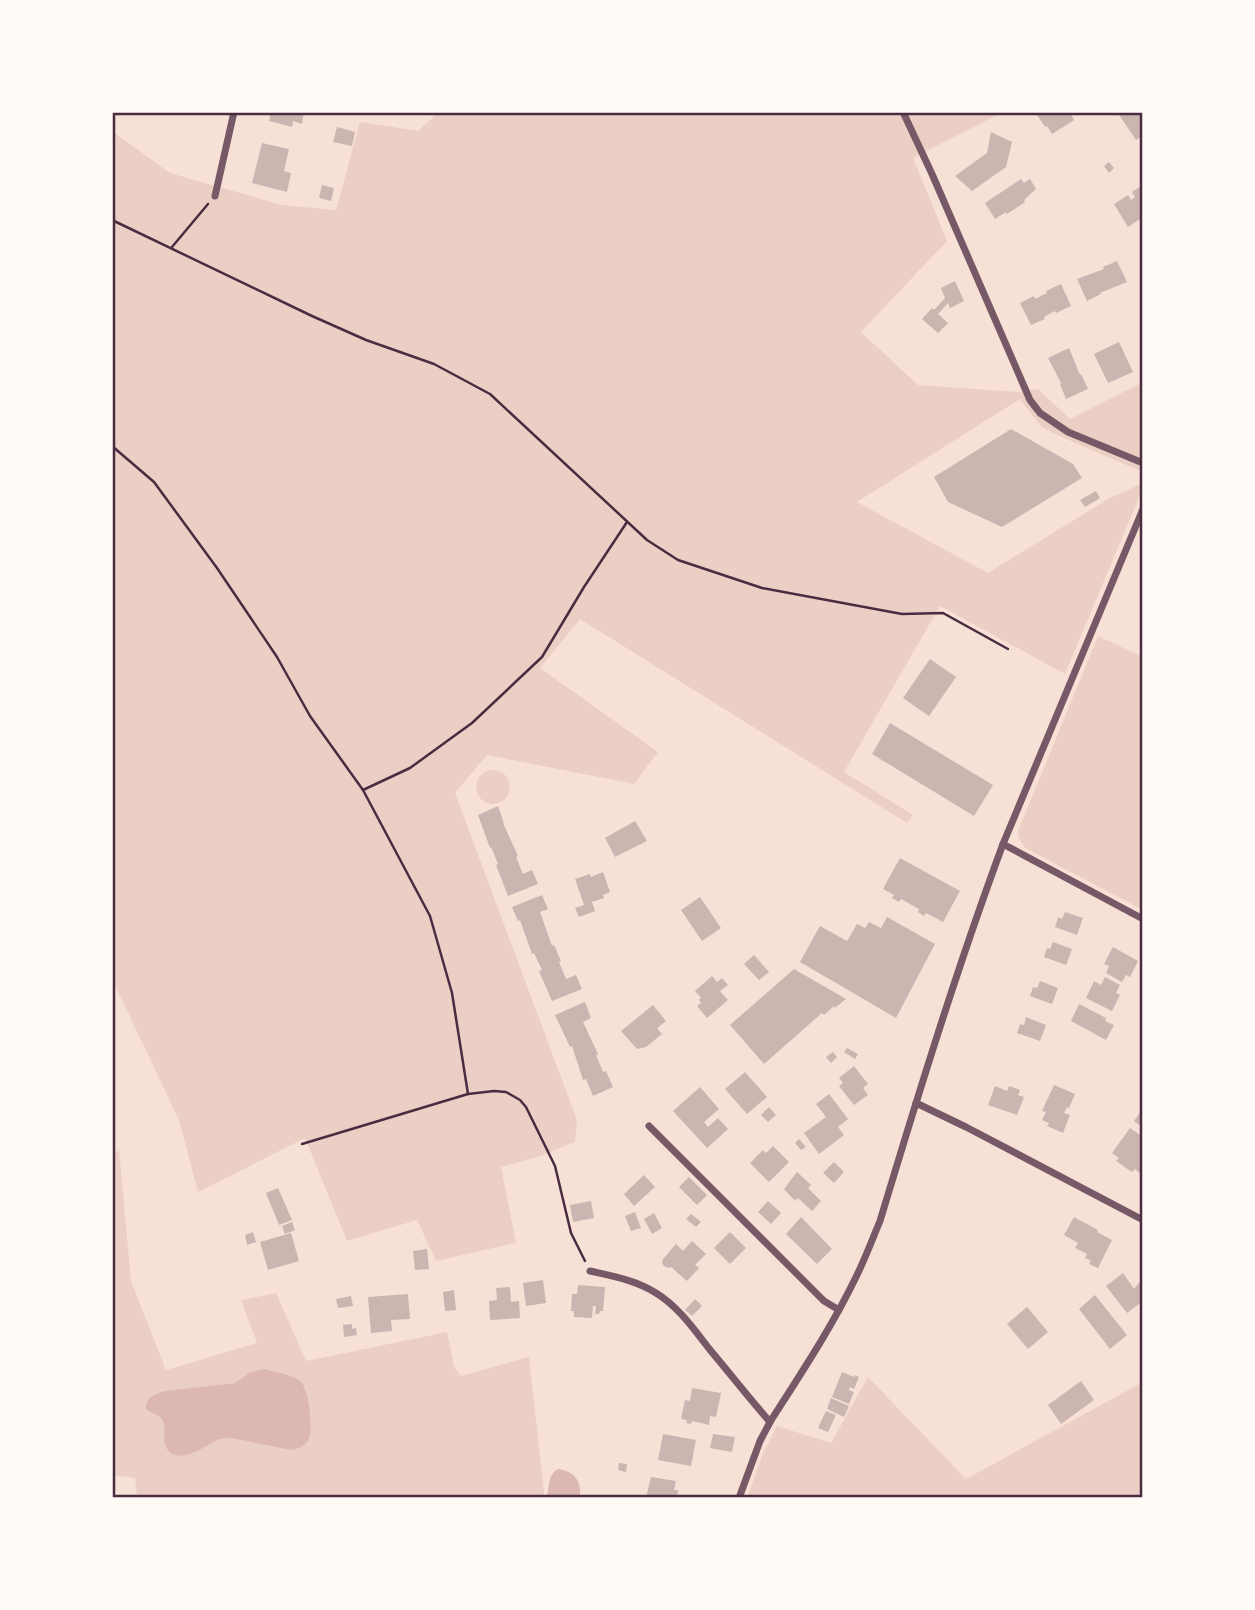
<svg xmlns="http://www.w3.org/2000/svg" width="1255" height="1610" font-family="Rubik,sans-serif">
<rect width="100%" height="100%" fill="#f7e1d7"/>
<g fill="#ebcfc5" fill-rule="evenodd">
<path d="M 439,112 L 651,112 L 673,115 L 678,112 L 1003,112 L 913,158 L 947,241 L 861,332 L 918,385 L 1019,392 L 1038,389 L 1070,419 L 1143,382 L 1143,472 L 1064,438 L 1043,428 L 1031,414 L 1020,399 L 857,502 L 988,573 L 1108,499 L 1143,483 L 1143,488 L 1065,674 L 940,606 L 844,772 L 913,815 L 907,823 L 580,619 L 540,668 L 658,752 L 634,784 L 487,755 L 455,793 L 577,1120 L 575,1142 L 541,1156 L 501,1167 L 516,1243 L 436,1261 L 417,1220 L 347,1241 L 305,1138 L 198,1192 L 179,1120 L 112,979 L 112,131 L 170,173 L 282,205 L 336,210 L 360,122 L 418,131 Z"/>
<path d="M 1098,636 L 1143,657 L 1143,910 L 1025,848 L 1018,837 L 1018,831 Z"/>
<circle cx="493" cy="787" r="17"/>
<path d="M 119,1150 L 131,1281 L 166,1370 L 257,1343 L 241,1300 L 276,1293 L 306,1361 L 447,1332 L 454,1367 L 461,1376 L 529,1357 L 544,1492 L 543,1498 L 137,1498 L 135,1478 L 112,1475 L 112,1155 ZM 251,1372 L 296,1379 L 302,1383 L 306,1389 L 232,1438 L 223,1438 L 172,1453 C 159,1441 172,1426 155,1414 L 158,1393 L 235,1383 Z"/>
<path d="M 868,1377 L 966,1479 L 1143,1382 L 1143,1498 L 747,1498 L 763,1453 L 777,1426 L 831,1443 Z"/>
</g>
<g fill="#dcb8b0">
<path d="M 265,1369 C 276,1373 294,1374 302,1383 C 309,1391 313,1429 309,1439 C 305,1446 299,1449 291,1450 L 232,1438 C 227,1438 225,1438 220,1439 C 207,1444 181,1466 168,1450 C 160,1441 169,1426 160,1418 C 156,1413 150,1413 146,1409 C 145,1397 156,1393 166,1391 L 235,1383 L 251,1372 Z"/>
<path d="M 558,1469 C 575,1471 582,1482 580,1498 L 547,1498 C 549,1488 548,1474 558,1469 Z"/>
</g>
<g fill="#ccb4b1">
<path d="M 271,112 L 304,112 L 302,124 L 293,121 L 292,127 L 269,121 Z"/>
<path d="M 1035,112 L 1070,112 L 1074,120 L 1052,134 L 1047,126 L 1045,127 Z"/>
<path d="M 1117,112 L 1143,112 L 1143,136 L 1136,140 Z"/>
<path d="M 337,127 L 355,132 L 352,146 L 333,142 Z"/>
<path d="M 991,132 L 1012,142 L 1006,167 L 972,191 L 955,176 L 987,153 Z"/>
<path d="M 262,143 L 289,149 L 284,171 L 291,173 L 287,192 L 252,183 Z"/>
<path d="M 1109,162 L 1114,168 L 1109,173 L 1104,166 Z"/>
<path d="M 1021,179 L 1024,183 L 1030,179 L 1036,189 L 1024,200 L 1025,202 L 1007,214 L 1006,212 L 995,219 L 985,203 Z"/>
<path d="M 322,185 L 334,188 L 331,201 L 319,198 Z"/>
<path d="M 1143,185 L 1143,217 L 1128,227 L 1114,204 L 1128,195 L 1131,200 L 1135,197 L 1132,192 Z"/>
<path d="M 1117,261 L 1127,282 L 1100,293 L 1101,294 L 1087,301 L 1077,279 L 1104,269 L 1103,267 Z"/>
<path d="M 955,281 L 964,301 L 950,308 L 948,303 L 938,314 L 948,323 L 938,333 L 922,319 L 932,308 L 934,310 L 945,298 L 941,288 Z"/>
<path d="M 1061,284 L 1071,306 L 1056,313 L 1055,311 L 1044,317 L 1045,319 L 1031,325 L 1020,303 L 1034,296 L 1035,299 L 1047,293 L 1046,291 Z"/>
<path d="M 1119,342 L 1133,372 L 1108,383 L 1094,354 Z"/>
<path d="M 1069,348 L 1080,375 L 1081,374 L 1088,389 L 1066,399 L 1060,384 L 1061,383 L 1048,358 Z"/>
<path d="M 1011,429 L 1073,464 L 1082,478 L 1002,527 L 948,502 L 934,477 Z"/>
<path d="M 1096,491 L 1100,498 L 1085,507 L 1080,500 Z"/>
<path d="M 930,659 L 956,677 L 929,716 L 903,698 Z"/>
<path d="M 890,723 L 993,785 L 974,816 L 872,754 Z"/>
<path d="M 498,806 L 504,823 L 503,823 L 518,856 L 516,857 L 523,874 L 532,870 L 538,884 L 508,896 L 496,865 L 498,864 L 491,847 L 490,848 L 478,815 Z"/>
<path d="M 635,821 L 647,841 L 615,857 L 605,838 Z"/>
<path d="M 900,858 L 960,891 L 943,922 L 926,913 L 924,916 L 918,912 L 919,909 L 901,899 L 899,902 L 892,898 L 894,895 L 883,889 Z"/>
<path d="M 603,872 L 610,892 L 603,895 L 604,898 L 592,902 L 595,911 L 579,917 L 575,908 L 584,905 L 575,879 L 590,874 L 591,877 Z"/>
<path d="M 542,895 L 548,909 L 540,912 L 552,946 L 554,945 L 561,961 L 559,962 L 566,979 L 576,975 L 582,989 L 552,1001 L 539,971 L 542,970 L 534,953 L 532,954 L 520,920 L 518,921 L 512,907 Z"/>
<path d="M 700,897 L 721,928 L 702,941 L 681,910 Z"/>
<path d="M 1065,912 L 1083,918 L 1077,935 L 1055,927 L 1058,917 L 1062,919 Z"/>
<path d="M 887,917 L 935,944 L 896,1018 L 800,962 L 820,926 L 847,941 L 857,924 L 865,928 L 869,922 L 881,928 Z"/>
<path d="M 1053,942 L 1072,949 L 1066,965 L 1044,957 L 1047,948 L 1050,949 Z"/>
<path d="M 1113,947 L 1138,961 L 1130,977 L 1126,975 L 1122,982 L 1106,973 L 1109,966 L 1104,964 Z"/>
<path d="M 754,955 L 769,972 L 759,980 L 744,964 Z"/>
<path d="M 794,969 L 846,999 L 835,1008 L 834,1006 L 824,1015 L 822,1013 L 764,1064 L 730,1025 Z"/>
<path d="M 712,976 L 717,982 L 722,978 L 728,985 L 720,991 L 728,1000 L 707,1018 L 697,1006 L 701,1003 L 699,1000 L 701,998 L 695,991 Z"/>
<path d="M 1105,977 L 1120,985 L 1116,993 L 1120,995 L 1112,1011 L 1086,998 L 1094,981 L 1101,985 Z"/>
<path d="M 1040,981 L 1058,988 L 1052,1004 L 1030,996 L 1033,987 L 1037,988 Z"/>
<path d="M 585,1002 L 591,1018 L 583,1022 L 598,1054 L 596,1055 L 603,1072 L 606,1071 L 613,1087 L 593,1096 L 586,1079 L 583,1080 L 572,1046 L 570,1047 L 555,1015 Z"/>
<path d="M 1079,1004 L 1106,1018 L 1105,1021 L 1114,1025 L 1106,1040 L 1071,1021 Z"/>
<path d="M 653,1005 L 666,1021 L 657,1028 L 662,1034 L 646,1047 L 637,1049 L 621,1031 Z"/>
<path d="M 1026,1017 L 1046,1025 L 1040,1041 L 1017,1033 L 1020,1024 L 1024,1025 Z"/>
<path d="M 847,1048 L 858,1054 L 855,1059 L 844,1052 Z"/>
<path d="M 833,1052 L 837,1057 L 831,1063 L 826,1057 Z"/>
<path d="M 854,1066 L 868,1084 L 863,1088 L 868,1095 L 854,1105 L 839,1086 L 843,1083 L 839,1078 Z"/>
<path d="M 745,1072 L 767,1097 L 747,1114 L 725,1089 Z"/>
<path d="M 1054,1085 L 1075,1094 L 1069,1108 L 1067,1107 L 1064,1113 L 1070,1115 L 1063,1133 L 1047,1126 L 1049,1123 L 1042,1120 L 1046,1112 L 1042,1111 Z"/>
<path d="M 995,1086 L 1007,1091 L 1009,1086 L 1020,1090 L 1018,1095 L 1024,1097 L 1017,1115 L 988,1105 Z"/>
<path d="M 700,1087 L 719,1109 L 704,1122 L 708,1127 L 718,1118 L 728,1129 L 707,1148 L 673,1111 Z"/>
<path d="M 829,1094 L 848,1119 L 838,1127 L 844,1135 L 819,1154 L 804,1133 L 826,1117 L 816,1104 Z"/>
<path d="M 769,1107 L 776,1115 L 768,1122 L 761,1115 Z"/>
<path d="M 1143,1108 L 1143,1128 L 1134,1121 Z"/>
<path d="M 1130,1128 L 1143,1137 L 1143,1171 L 1141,1174 L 1135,1169 L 1132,1172 L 1116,1161 L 1119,1158 L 1112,1153 Z"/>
<path d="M 799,1139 L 806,1147 L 801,1150 L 795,1143 Z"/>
<path d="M 773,1146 L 789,1162 L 769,1182 L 750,1163 L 763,1150 L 766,1153 Z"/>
<path d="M 834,1162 L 844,1172 L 834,1183 L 823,1173 Z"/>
<path d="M 797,1172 L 811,1185 L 808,1188 L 821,1201 L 812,1211 L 798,1198 L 795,1201 L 784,1189 Z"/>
<path d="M 644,1175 L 655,1187 L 634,1206 L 624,1194 Z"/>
<path d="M 689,1177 L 707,1195 L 697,1205 L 679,1187 Z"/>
<path d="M 278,1188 L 292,1220 L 279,1225 L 266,1193 Z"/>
<path d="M 591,1201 L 594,1218 L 573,1222 L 570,1205 Z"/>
<path d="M 768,1201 L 781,1213 L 771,1224 L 758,1212 Z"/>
<path d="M 635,1212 L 641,1228 L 631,1231 L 625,1216 Z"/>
<path d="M 654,1213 L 662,1228 L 652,1234 L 644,1219 Z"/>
<path d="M 691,1214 L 701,1222 L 696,1227 L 686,1219 Z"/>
<path d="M 801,1217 L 832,1249 L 817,1264 L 786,1234 Z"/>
<path d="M 1074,1217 L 1098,1230 L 1097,1232 L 1112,1240 L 1098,1268 L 1089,1264 L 1091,1261 L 1085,1258 L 1087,1254 L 1075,1248 L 1078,1243 L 1064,1235 Z"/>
<path d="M 292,1222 L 295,1230 L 285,1234 L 282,1226 Z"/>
<path d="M 253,1232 L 256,1242 L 247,1245 L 245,1235 Z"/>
<path d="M 730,1232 L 746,1248 L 730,1264 L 714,1248 Z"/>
<path d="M 291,1233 L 299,1261 L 268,1270 L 260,1242 Z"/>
<path d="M 692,1241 L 706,1254 L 695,1265 L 699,1268 L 687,1281 L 671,1267 L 668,1268 L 664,1266 L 662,1263 L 663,1259 L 676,1244 L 683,1251 Z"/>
<path d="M 427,1249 L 429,1269 L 415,1270 L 413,1251 Z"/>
<path d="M 1123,1273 L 1134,1289 L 1143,1278 L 1143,1296 L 1141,1299 L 1143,1301 L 1127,1313 L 1106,1286 Z"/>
<path d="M 543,1280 L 546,1303 L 526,1306 L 523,1283 Z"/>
<path d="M 578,1285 L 605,1287 L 603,1311 L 600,1311 L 599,1314 L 595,1314 L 596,1306 L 593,1306 L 592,1318 L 574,1317 L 574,1311 L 571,1311 L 572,1294 L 577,1294 Z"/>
<path d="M 510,1287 L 511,1302 L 519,1301 L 520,1318 L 490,1320 L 489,1301 L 497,1300 L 496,1288 Z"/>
<path d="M 454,1290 L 456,1310 L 445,1311 L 443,1292 Z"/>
<path d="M 408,1294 L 410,1319 L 391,1320 L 392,1331 L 371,1333 L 368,1297 Z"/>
<path d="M 1095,1295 L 1127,1335 L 1110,1349 L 1079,1309 Z"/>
<path d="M 351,1296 L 353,1306 L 338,1308 L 336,1299 Z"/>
<path d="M 695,1299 L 702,1306 L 692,1316 L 685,1310 Z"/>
<path d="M 1027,1307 L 1048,1332 L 1028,1349 L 1007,1324 Z"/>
<path d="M 352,1324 L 352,1329 L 356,1328 L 357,1335 L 344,1337 L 343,1325 Z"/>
<path d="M 842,1372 L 854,1377 L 855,1375 L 859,1377 L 854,1389 L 850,1387 L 849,1390 L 854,1392 L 849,1404 L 832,1397 Z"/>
<path d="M 1081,1381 L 1094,1400 L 1061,1424 L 1048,1405 Z"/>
<path d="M 692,1388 L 721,1393 L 716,1417 L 710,1416 L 709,1425 L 692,1421 L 691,1424 L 686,1423 L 687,1420 L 681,1419 L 685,1400 L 690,1401 Z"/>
<path d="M 831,1398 L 849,1406 L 844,1417 L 827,1409 Z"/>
<path d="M 826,1411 L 836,1415 L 828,1432 L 818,1428 Z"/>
<path d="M 663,1434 L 696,1440 L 691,1466 L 658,1460 Z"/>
<path d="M 713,1434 L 735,1437 L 732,1452 L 710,1448 Z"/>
<path d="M 619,1463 L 627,1464 L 626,1472 L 618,1470 Z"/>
<path d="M 651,1477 L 676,1481 L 674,1490 L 678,1490 L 677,1498 L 646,1498 Z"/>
</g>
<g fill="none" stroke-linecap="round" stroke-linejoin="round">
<g stroke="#4a2c40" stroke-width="2.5">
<path d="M 112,220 L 312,316 L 366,340 L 434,364 L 490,394 L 647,540 L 678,560 L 762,588 L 902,614 L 943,613 L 1008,649"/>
<path d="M 172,247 L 208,204"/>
<path d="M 112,446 L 154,482 L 217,568 L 277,657 L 310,716 L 363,790 L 430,916 L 452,993 L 468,1094"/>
<path d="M 363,790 L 410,768 L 472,723 L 542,657 L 584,587 L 627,522"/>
<path d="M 302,1144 L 468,1094 L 494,1091 L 506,1092 L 520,1100 L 526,1107 L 555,1166 L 571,1233 L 585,1261"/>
</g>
<g stroke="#755966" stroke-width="7">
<path d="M 903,112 L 932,174 L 1030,400 L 1040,413 L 1068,432 L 1143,463"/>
<path d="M 215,196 L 234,112"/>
<path d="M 1003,844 L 1143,919"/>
<path d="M 916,1103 L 966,1127 L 1143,1220"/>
<path d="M 649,1126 L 824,1301 L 839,1310"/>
<path d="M 590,1271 C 612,1276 636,1280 656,1293 C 679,1307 695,1331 711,1351 C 731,1375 750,1399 770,1422"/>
<path d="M 739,1498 L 760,1441 L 770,1422 C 800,1375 832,1327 856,1277 C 865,1259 872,1240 880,1221 C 918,1095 957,968 1003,844 L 1143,509"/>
</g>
</g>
<rect width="1255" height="1610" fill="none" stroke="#fffaf5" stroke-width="228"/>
<rect x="114" y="114" width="1027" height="1382" fill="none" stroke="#4a2c40" stroke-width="2.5"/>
</svg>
